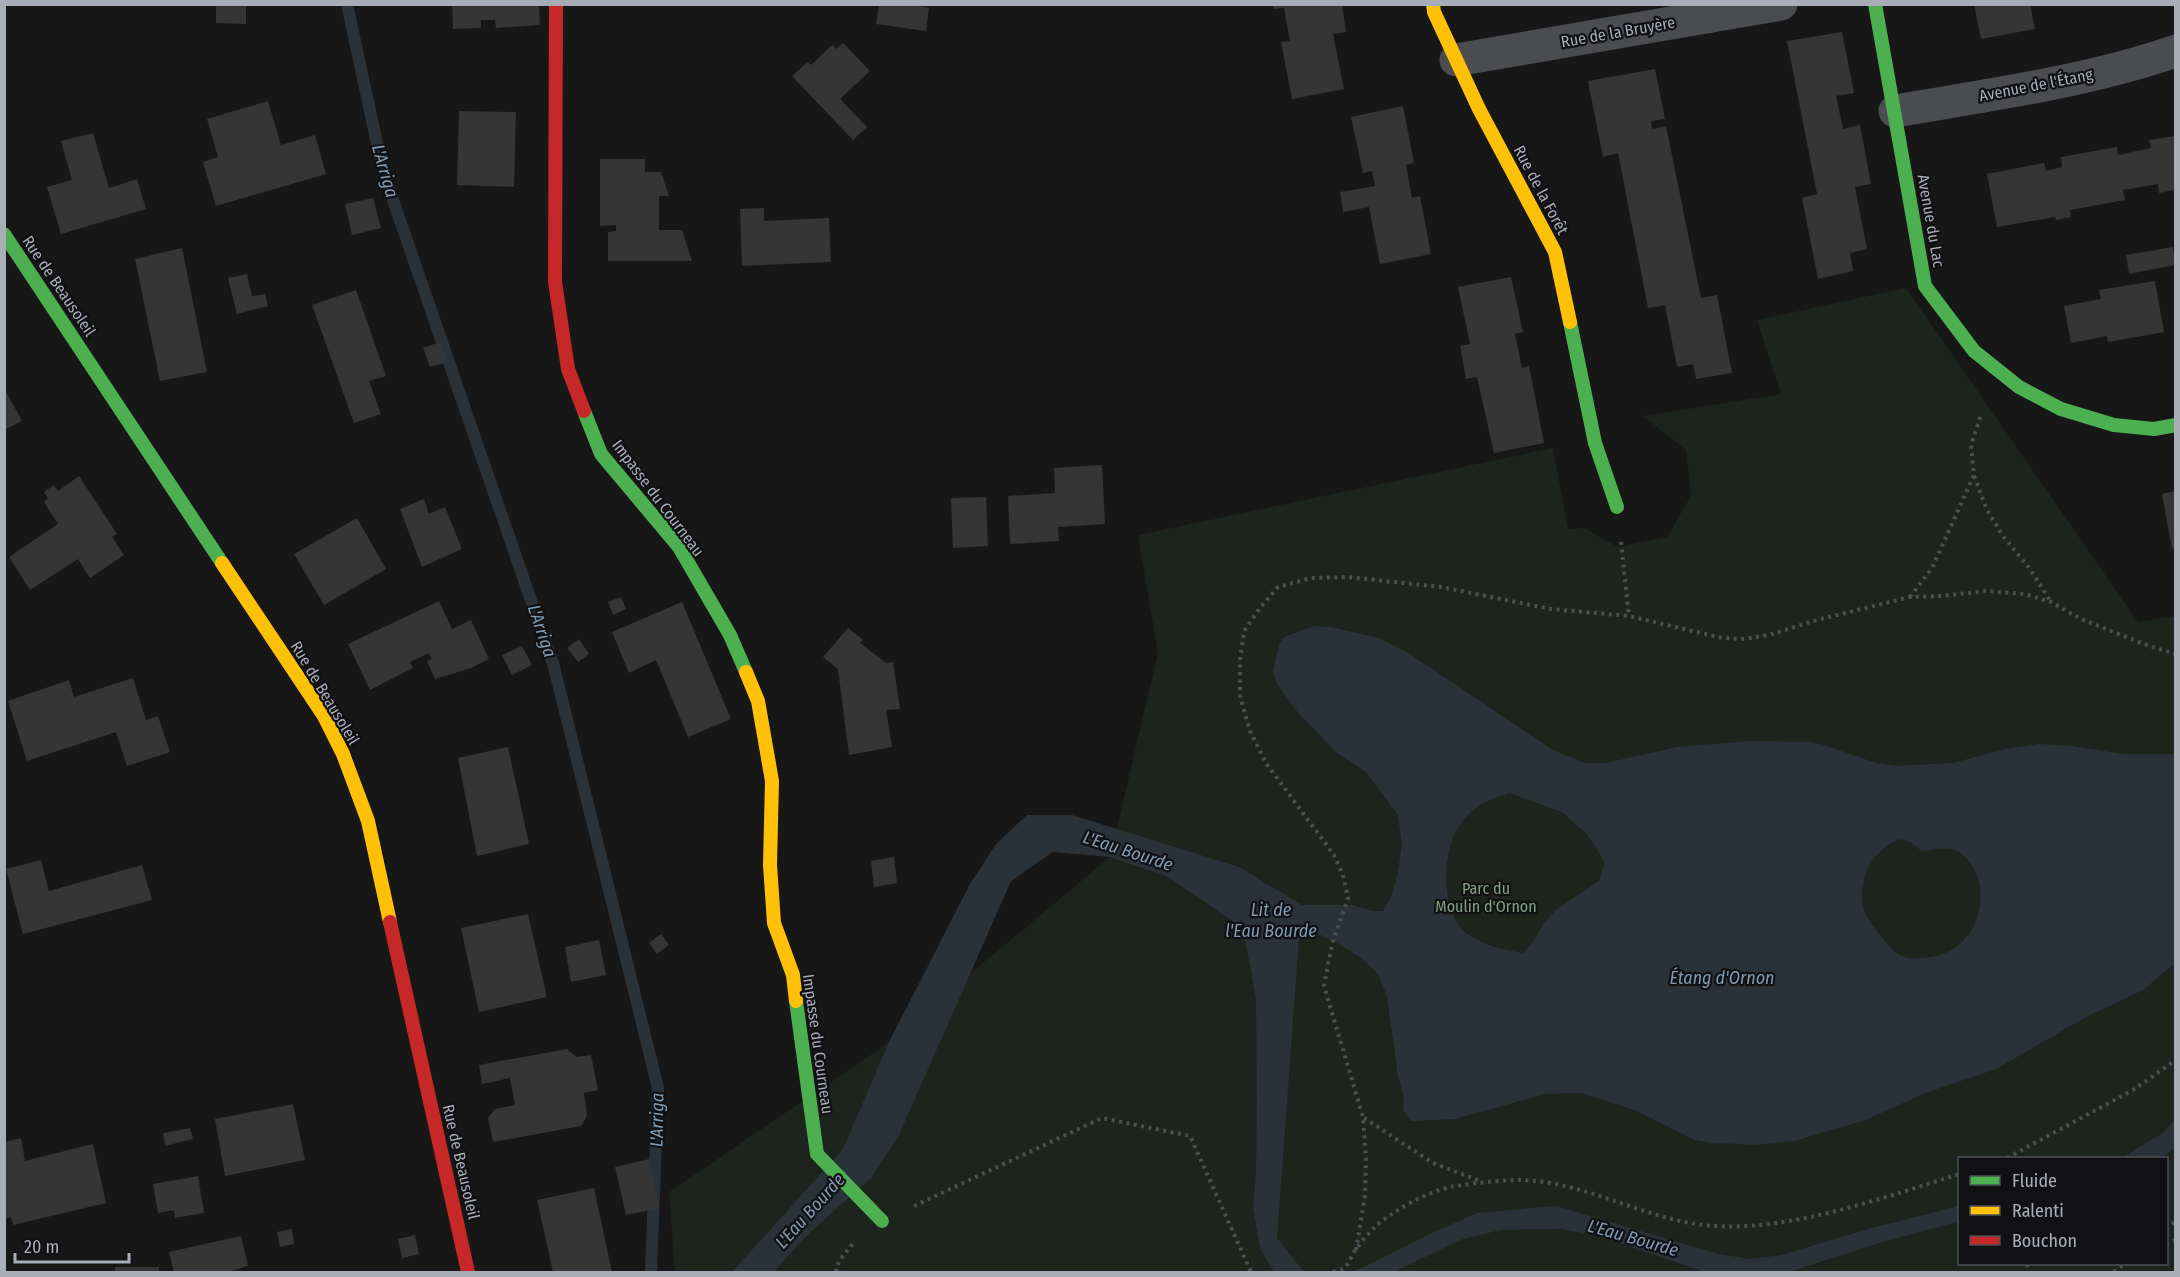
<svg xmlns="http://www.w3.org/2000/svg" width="2180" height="1277" font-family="'Fira Sans Condensed',sans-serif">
<rect width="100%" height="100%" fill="#171717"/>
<path fill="#1d241e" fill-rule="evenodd" d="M 1906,288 L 2138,622 L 2175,616 L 2175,1272 L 675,1272 L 669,1192 L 881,1048 L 1110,857 L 1158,653 L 1138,535 L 1553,448 L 1568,529 L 1584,528 L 1618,547 L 1667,537 L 1691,496 L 1686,450 L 1643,416 L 1781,394 L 1757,320 ZM 1960,1158 L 2166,1158 L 2166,1264 L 1960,1264 Z"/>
<g fill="#2a3239" fill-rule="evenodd">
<path d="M 1315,626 L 1330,627 L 1379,638 L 1405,651 L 1455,684 L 1551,749 L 1584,763 L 1606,763 L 1677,747 L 1750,741 L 1810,742 L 1824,745 L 1876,763 L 1896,766 L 1953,763 L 2005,749 L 2039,744 L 2073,746 L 2122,754 L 2175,754 L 2175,963 L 2143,990 L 2086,1017 L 1996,1069 L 1928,1092 L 1863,1121 L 1794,1141 L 1756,1145 L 1720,1143 L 1717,1144 L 1695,1140 L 1635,1110 L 1581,1093 L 1545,1094 L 1455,1119 L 1411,1121 L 1403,1110 L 1404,1097 L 1398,1076 L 1387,996 L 1378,974 L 1361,958 L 1339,944 L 1300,925 L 1277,1238 L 1304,1272 L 1274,1272 L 1260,1248 L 1253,1208 L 1256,1172 L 1257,1104 L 1256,998 L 1243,928 L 1166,876 L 1110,857 L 1053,852 L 1011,881 L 899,1135 L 872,1177 L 807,1235 L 774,1272 L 732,1272 L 843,1149 L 890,1040 L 970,884 L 996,844 L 1027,815 L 1072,815 L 1239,867 L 1302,905 L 1353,905 L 1372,911 L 1383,911 L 1392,895 L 1398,872 L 1402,845 L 1398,815 L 1366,772 L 1336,752 L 1299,714 L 1276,682 L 1273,670 L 1280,642 L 1286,636 ZM 1509,793 L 1562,812 L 1587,834 L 1605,862 L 1599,881 L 1557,909 L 1544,923 L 1535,939 L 1523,953 C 1505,950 1486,946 1470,936 C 1437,915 1441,844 1465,818 C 1478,804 1492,799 1509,793 ZM 1901,839 L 1910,842 L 1922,851 C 1933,850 1947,846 1958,851 C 1963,854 1968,860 1971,864 C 1993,895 1976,948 1936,956 C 1926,958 1915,960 1904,957 C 1896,955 1886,943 1881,936 C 1875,928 1866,919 1864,909 C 1856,880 1873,848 1901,839 Z"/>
<path d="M 2175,1120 L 2175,1147 L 2162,1158 L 2122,1158 L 2163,1133 Z"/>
<path d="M 1556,1206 L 1718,1254 L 1750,1259 L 1782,1255 L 1868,1229 L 1959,1206 L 1960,1221 L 1879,1243 L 1789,1272 L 1705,1272 L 1596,1235 L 1560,1229 L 1500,1230 L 1460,1240 L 1394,1272 L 1353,1272 L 1434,1232 L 1477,1213 Z"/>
</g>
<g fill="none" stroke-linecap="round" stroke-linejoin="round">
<path stroke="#2a3239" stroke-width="12" d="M 347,4 L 383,171 L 554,667 L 658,1088 L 651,1272"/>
</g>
<g fill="#353536">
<path d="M 216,4 L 246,4 L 246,24 L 216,23 Z"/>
<path d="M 452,4 L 539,4 L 540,25 L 496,28 L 495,20 L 481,20 L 481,28 L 453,29 Z"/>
<path d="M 879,4 L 908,4 L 929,8 L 926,31 L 876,24 Z"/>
<path d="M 1273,4 L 1342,4 L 1346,32 L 1333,34 L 1344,89 L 1292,99 L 1281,42 L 1290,41 L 1284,8 L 1274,9 Z"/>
<path d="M 1974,4 L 2030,4 L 2035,29 L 1981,39 Z"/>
<path d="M 1842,32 L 1854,93 L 1836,96 L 1843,129 L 1860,125 L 1871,184 L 1855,187 L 1867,249 L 1850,253 L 1853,271 L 1818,279 L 1802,198 L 1817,194 L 1787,41 Z"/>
<path d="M 843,43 L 870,71 L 840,99 L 867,127 L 853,140 L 792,76 L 808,62 L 811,65 L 832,45 L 836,49 Z"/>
<path d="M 1655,69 L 1665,119 L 1651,121 L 1652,129 L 1666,126 L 1701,298 L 1717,295 L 1732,373 L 1696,379 L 1693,364 L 1677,367 L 1665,305 L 1648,308 L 1618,153 L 1603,157 L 1588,81 Z"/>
<path d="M 268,101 L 281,145 L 315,135 L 326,174 L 216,206 L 203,162 L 218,157 L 207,119 Z"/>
<path d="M 1403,106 L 1414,163 L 1406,165 L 1412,198 L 1420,196 L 1431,254 L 1380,264 L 1369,207 L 1343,212 L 1340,192 L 1375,186 L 1372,171 L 1363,173 L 1351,117 Z"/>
<path d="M 459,111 L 516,112 L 514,187 L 457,185 Z"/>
<path d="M 93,133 L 109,188 L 137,179 L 146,209 L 61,234 L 47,187 L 72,180 L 61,141 Z"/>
<path d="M 2175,136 L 2175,190 L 2159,193 L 2158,184 L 2123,190 L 2125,200 L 2070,210 L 2071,217 L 2056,220 L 2055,217 L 1997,227 L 1987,174 L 2044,163 L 2046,171 L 2062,167 L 2061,157 L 2117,147 L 2118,155 L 2151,148 L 2149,140 Z"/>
<path d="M 600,159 L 645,159 L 645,172 L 661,172 L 669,196 L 659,196 L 659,230 L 682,230 L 692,261 L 608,261 L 608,232 L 616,231 L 616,225 L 600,226 Z"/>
<path d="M 373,198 L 381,228 L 352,235 L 345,204 Z"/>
<path d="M 764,208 L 764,221 L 829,218 L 831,262 L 742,266 L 740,209 Z"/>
<path d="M 2173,247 L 2175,265 L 2129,274 L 2126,255 Z"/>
<path d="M 182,248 L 207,372 L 160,381 L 135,259 Z"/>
<path d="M 247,274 L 252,296 L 265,294 L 268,306 L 237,314 L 228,278 Z"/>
<path d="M 1511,277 L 1523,332 L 1515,334 L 1522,368 L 1529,366 L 1544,443 L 1494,453 L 1477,377 L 1466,379 L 1460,346 L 1470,344 L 1458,287 Z"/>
<path d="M 2155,281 L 2164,332 L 2108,342 L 2107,336 L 2071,343 L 2064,306 L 2101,299 L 2099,290 Z"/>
<path d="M 356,290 L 386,376 L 369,381 L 381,414 L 354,423 L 312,305 Z"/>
<path d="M 440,342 L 447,362 L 430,367 L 423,348 Z"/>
<path d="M 4,388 L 22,421 L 4,430 Z"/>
<path d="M 1102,465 L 1105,524 L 1058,527 L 1059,541 L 1010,544 L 1008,496 L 1055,493 L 1054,468 Z"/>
<path d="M 79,476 L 117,534 L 112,537 L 124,555 L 90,578 L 78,559 L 30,590 L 9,557 L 58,524 L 44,502 L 48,498 L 44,492 L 54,485 L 58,491 Z"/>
<path d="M 2175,491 L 2175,548 L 2172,549 L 2162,494 Z"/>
<path d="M 986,497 L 988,546 L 953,548 L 951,498 Z"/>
<path d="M 424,499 L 429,514 L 445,507 L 462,549 L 422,567 L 400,509 Z"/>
<path d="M 357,518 L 386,569 L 324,605 L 294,554 Z"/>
<path d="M 621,597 L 626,609 L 613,615 L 608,602 Z"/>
<path d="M 439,601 L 452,629 L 471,620 L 489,659 L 471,668 L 435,679 L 427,661 L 432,659 L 429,653 L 410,662 L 413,668 L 370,690 L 348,644 Z"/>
<path d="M 682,602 L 731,719 L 688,737 L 656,660 L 629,673 L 612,632 Z"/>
<path d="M 848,628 L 863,640 L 860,643 L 886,663 L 893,662 L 900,709 L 886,710 L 892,747 L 849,755 L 838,669 L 823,657 Z"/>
<path d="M 579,639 L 589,654 L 578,662 L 567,648 Z"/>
<path d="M 522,646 L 532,665 L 512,675 L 502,655 Z"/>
<path d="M 133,678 L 146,720 L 158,716 L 170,752 L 127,766 L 116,732 L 27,761 L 8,701 L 69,680 L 74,697 Z"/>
<path d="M 508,747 L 529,844 L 477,856 L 458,758 Z"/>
<path d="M 894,857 L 897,883 L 874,887 L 871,861 Z"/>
<path d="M 41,860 L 49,891 L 142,865 L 152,900 L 23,934 L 6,869 Z"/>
<path d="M 528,914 L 547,997 L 479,1012 L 461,928 Z"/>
<path d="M 661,934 L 669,945 L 657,954 L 649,943 Z"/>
<path d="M 599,940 L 606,975 L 571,982 L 565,947 Z"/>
<path d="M 567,1049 L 577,1057 L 591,1055 L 598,1090 L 584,1093 L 587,1116 L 581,1126 L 493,1142 L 488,1118 L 495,1109 L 515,1105 L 510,1078 L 482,1084 L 479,1065 Z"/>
<path d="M 293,1104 L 305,1160 L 225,1176 L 215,1119 Z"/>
<path d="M 190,1128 L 193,1139 L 165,1146 L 163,1133 Z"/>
<path d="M 21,1138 L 25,1161 L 93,1144 L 106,1203 L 13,1225 L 11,1217 L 4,1219 L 4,1142 Z"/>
<path d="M 649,1159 L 659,1208 L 626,1215 L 615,1167 Z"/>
<path d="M 198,1176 L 204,1213 L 175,1218 L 174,1210 L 158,1213 L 153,1184 Z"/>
<path d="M 594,1188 L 612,1272 L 553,1272 L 537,1200 Z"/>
<path d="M 292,1229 L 294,1244 L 280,1247 L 277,1232 Z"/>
<path d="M 415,1235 L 419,1254 L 402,1258 L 398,1239 Z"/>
<path d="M 241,1236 L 248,1266 L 228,1272 L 174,1272 L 169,1252 Z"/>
<rect x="115" y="1267" width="44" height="5"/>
</g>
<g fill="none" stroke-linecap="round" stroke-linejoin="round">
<g stroke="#4d4e52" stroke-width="4" stroke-dasharray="3 4.5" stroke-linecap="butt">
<path d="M 1974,476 L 1987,510 L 2003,536 L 2030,569 L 2051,602"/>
<path d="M 1621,542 L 1629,616"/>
<path d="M 1910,597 L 1932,568 L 1974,475 L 1971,445 L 1981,415"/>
<path d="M 1364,1118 L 1433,1163 L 1483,1182"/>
<path d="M 2007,1158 L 2133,1090 L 2176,1060"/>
<path d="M 914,1206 L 1102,1118 L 1190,1136 L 1251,1272"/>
<path d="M 2166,1229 L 2176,1221"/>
<path d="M 2166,1244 L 2176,1240"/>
<path d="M 1356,1250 L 1365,1196 L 1366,1157 L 1363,1117 L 1324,986 L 1332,944 L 1348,898 L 1343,875 L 1334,855 L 1266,763 L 1250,731 L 1240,696 L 1240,661 L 1244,631 L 1260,608 L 1278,587 L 1311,578 L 1348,577 L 1441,587 L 1551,609 L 1629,616 L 1722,638 L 1744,639 L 1769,635 L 1817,620 L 1910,597 L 1941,596 L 1986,591 L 2025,594 L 2051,602 L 2081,619 L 2149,646 L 2176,654"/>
<path d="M 2027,1264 L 2029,1272"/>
<path d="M 836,1272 L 839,1261 L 854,1242"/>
<path d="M 1333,1272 C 1336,1271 1343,1270 1345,1267 C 1349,1264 1351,1256 1354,1252 C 1360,1243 1368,1234 1375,1227 C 1392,1211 1427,1192 1450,1187 C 1476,1183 1511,1178 1536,1181 C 1593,1187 1646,1218 1703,1225 C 1786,1234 1880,1198 1960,1174"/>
<path d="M 2114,1272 L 2124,1264"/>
</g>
<g stroke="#4b4c50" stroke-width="33">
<path d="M 1456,60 L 1781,4"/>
<path d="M 1895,111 C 1989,95 2085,82 2176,51"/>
</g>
<g stroke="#4caf50" stroke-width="14">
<path d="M 1875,4 L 1925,286 L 1974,351 L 2019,387 L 2061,409 L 2114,425 L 2154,429 L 2176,425"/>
<path d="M 4,234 L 222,563"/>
<path d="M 1570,322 L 1595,443 L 1617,507"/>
<path d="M 584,411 L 601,454 L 679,547 L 730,635 L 746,672"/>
<path d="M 796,1001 L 817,1154 L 882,1221"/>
</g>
<g stroke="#ffc107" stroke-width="14">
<path d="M 1433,4 L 1434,12 L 1479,109 L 1555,252 L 1570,322"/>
<path d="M 222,563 L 324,716 L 343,754 L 368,821 L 390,922"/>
<path d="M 746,672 L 758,701 L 772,781 L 770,865 L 774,923 L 793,975 L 796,1001"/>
</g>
<g stroke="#c62828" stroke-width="14">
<path d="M 556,4 L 555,282 L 568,369 L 584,411"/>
<path d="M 390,922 L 468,1272"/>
</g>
</g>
<g text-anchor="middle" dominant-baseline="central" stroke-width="4.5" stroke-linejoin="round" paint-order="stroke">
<g font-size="16" fill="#a8adb8" stroke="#111113">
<text transform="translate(1618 32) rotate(-10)">Rue de la Bruyère</text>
<text transform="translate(2036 85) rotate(-11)">Avenue de l'Étang</text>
<text transform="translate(1541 190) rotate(62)">Rue de la Forêt</text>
<text transform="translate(1931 221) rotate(80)">Avenue du Lac</text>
<text transform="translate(59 286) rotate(56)">Rue de Beausoleil</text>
<text transform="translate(658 498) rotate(53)">Impasse du Courneau</text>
<text transform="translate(325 693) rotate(59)">Rue de Beausoleil</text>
<text transform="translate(818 1044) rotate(82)">Impasse du Courneau</text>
<text transform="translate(461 1162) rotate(77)">Rue de Beausoleil</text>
</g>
<g font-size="16" fill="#7fa381" stroke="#111113">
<text x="1486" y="888">Parc du<tspan x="1486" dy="18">Moulin d'Ornon</tspan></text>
</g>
<g font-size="18" font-style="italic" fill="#7f9bb3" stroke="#111113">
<text transform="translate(385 171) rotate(74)">L'Arriga</text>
<text transform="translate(542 631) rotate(71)">L'Arriga</text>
<text transform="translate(1128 851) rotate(18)">L'Eau Bourde</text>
<text x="1271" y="910">Lit de<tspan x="1271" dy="21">l'Eau Bourde</tspan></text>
<text x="1722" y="978">Étang d'Ornon</text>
<text transform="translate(657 1120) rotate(-89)">L'Arriga</text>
<text transform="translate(810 1211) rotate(-48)">L'Eau Bourde</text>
<text transform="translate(1633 1238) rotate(16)">L'Eau Bourde</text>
</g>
</g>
<rect width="2180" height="1277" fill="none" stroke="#a8adb8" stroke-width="12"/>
<rect x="1958" y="1157" width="210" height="108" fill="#111113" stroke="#4d4f55" stroke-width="1.5"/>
<rect x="1970" y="1176" width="30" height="9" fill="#4caf50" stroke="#4d4f55" stroke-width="1.5"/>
<text x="2012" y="1187" font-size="18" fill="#a8adb8">Fluide</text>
<rect x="1970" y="1206" width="30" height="9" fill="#ffc107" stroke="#4d4f55" stroke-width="1.5"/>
<text x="2012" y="1217" font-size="18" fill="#a8adb8">Ralenti</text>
<rect x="1970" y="1236" width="30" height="9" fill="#c62828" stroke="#4d4f55" stroke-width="1.5"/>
<text x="2012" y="1247" font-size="18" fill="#a8adb8">Bouchon</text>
<path d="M15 1253v9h114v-9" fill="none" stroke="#a8adb8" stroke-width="3"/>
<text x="24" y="1253" font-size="18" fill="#a8adb8" stroke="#111113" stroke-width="4.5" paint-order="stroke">20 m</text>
</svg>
